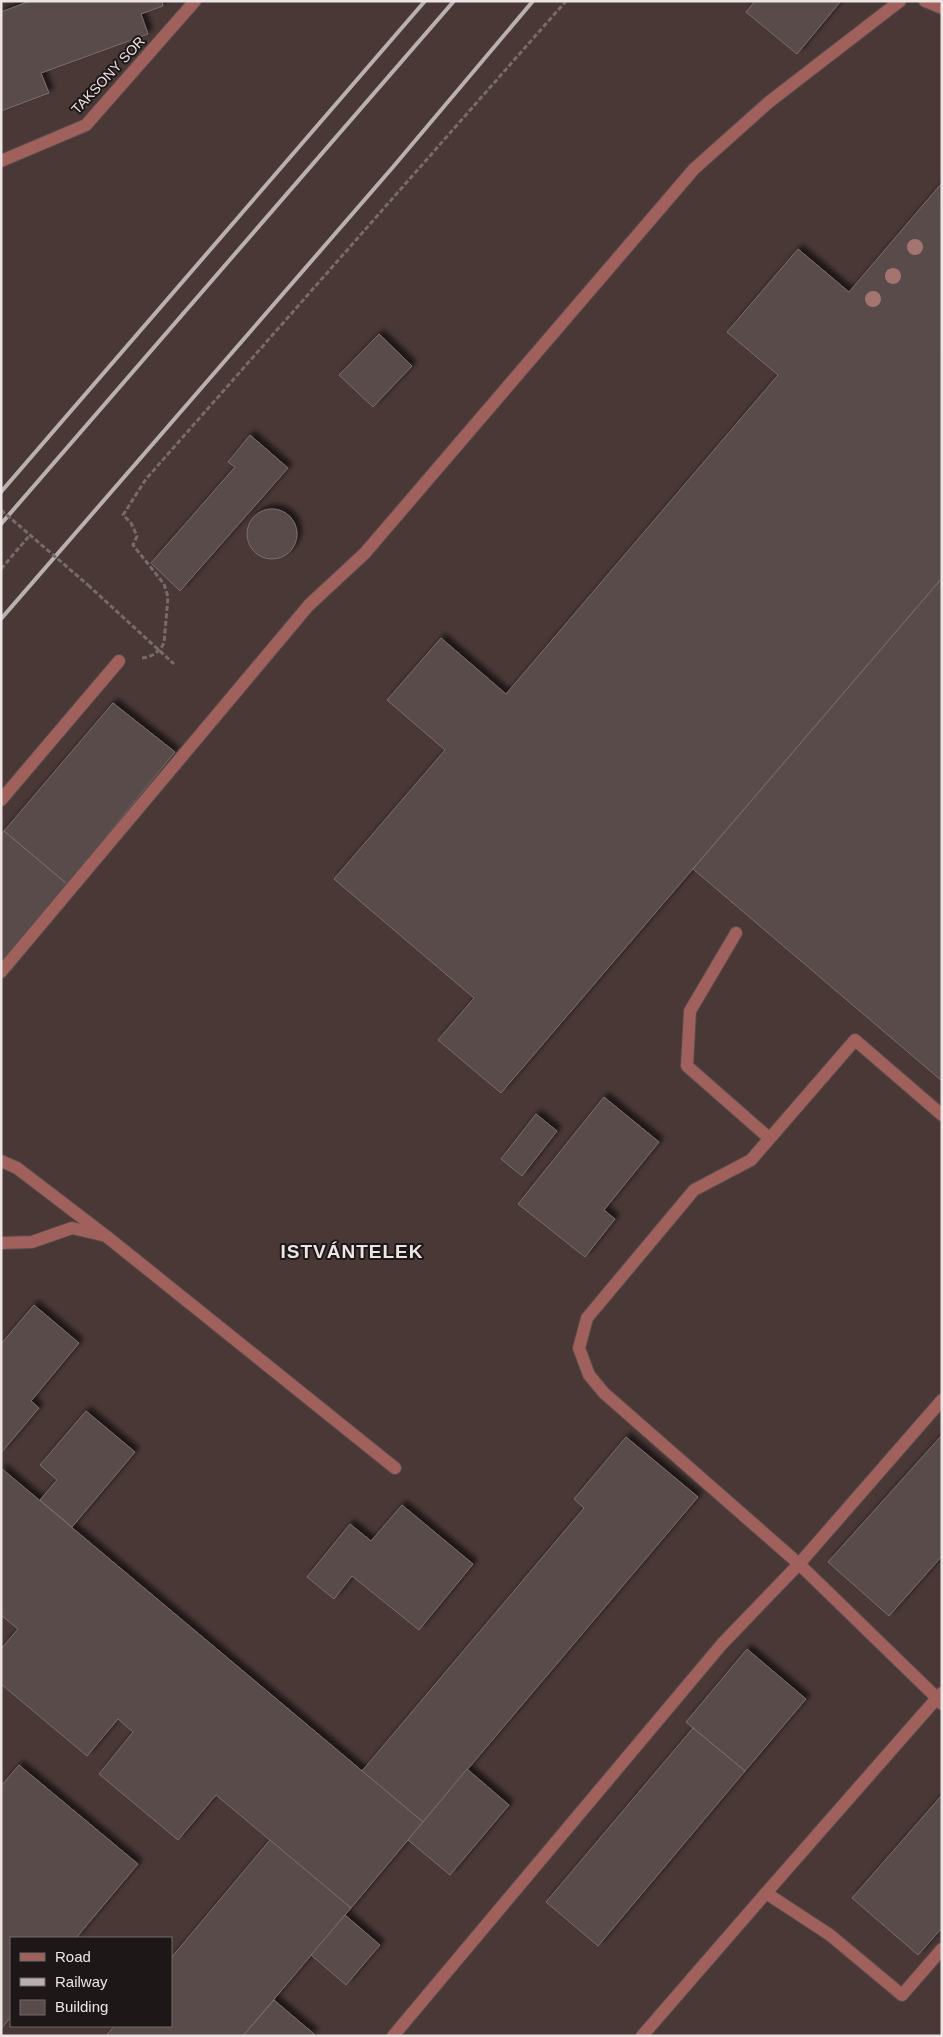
<svg xmlns="http://www.w3.org/2000/svg" width="943" height="2037" font-family="Helvetica,sans-serif">
<defs>
<filter id="shadow"><feDropShadow dx="4.5" dy="-4.5" stdDeviation="2.5" flood-color="#0009"/></filter>
</defs>
<rect width="100%" height="100%" fill="#3a2e2d"/>
<path fill="#4a3837" fill-rule="evenodd" d="M 1,1 L 942,1 L 942,2036 L 1,2036 ZM 11,1938 L 171,1938 L 171,2026 L 11,2026 Z"/>
<g fill="#584b4a" stroke="#7b6d6c" filter="url(#shadow)">
<path d="M 30,1 L 162,1 L 163,6 L 141,14 L 148,34 L 41,73 L 49,93 L 1,111 L 1,12 Z"/>
<path d="M 755,1 L 841,1 L 797,54 L 746,12 Z"/>
<path d="M 941,184 L 942,578 L 501,1093 L 438,1040 L 474,998 L 334,879 L 445,750 L 387,700 L 441,638 L 506,694 L 778,375 L 727,332 L 798,249 L 849,292 Z"/>
<path d="M 379,334 L 412,366 L 373,407 L 339,375 Z"/>
<path d="M 250,435 L 288,468 L 180,591 L 151,563 L 235,467 L 228,462 Z"/>
<circle cx="272" cy="534" r="25"/>
<path d="M 942,578 L 942,1081 L 693,869 Z"/>
<path d="M 113,703 L 175,752 L 67,884 L 4,831 Z"/>
<path d="M 4,831 L 67,884 L 1,962 L 1,835 Z"/>
<path d="M 604,1097 L 659,1142 L 604,1210 L 615,1219 L 585,1257 L 518,1204 Z"/>
<path d="M 536,1114 L 557,1131 L 522,1176 L 501,1159 Z"/>
<path d="M 34,1305 L 79,1343 L 31,1401 L 39,1408 L 1,1453 L 1,1344 Z"/>
<path d="M 86,1411 L 135,1452 L 72,1527 L 40,1500 L 57,1480 L 40,1465 Z"/>
<path d="M 942,1435 L 942,1556 L 889,1616 L 828,1562 Z"/>
<path d="M 626,1437 L 698,1497 L 423,1822 L 362,1771 L 584,1508 L 574,1499 Z"/>
<path d="M 1,1468 L 423,1822 L 351,1908 L 216,1795 L 178,1840 L 99,1774 L 133,1732 L 118,1719 L 87,1756 L 1,1684 L 1,1649 L 18,1629 L 1,1615 Z"/>
<path d="M 402,1505 L 473,1564 L 419,1630 L 352,1576 L 334,1599 L 307,1577 L 350,1524 L 371,1541 Z"/>
<path d="M 747,1649 L 806,1699 L 745,1771 L 686,1722 Z"/>
<path d="M 693,1728 L 745,1771 L 598,1946 L 546,1902 Z"/>
<path d="M 19,1765 L 138,1864 L 76,1938 L 11,1938 L 11,2017 L 1,2029 L 1,1786 Z"/>
<path d="M 467,1769 L 509,1805 L 450,1875 L 408,1840 Z"/>
<path d="M 942,1795 L 942,1928 L 918,1955 L 852,1898 Z"/>
<path d="M 270,1840 L 351,1908 L 243,2036 L 106,2036 L 114,2026 L 171,2026 L 171,1958 Z"/>
<path d="M 345,1915 L 380,1945 L 346,1985 L 311,1955 Z"/>
<path d="M 274,2000 L 314,2034 L 312,2036 L 243,2036 Z"/>
</g>
<g fill="none" stroke-linecap="round" stroke-linejoin="round">
<defs>
<g id="minor">
<path d="M 925,1 L 942,8"/>
<path d="M 1,161 L 86,125 L 195,1"/>
<path d="M 1,800 L 119,661"/>
<path d="M 736,933 L 690,1011 L 687,1066 L 769,1138"/>
<path d="M 1,972 L 309,605 L 365,553 L 694,169 L 769,102 L 900,1"/>
<path d="M 1,1161 L 17,1168 L 106,1236 L 395,1468"/>
<path d="M 1,1243 L 32,1242 L 72,1228 L 102,1235"/>
<path d="M 942,1400 L 799,1564 L 937,1698 L 942,1693"/>
<path d="M 766,1893 L 937,1698 L 942,1704"/>
<path d="M 393,2036 L 722,1644 L 799,1564 L 604,1393 L 589,1375 L 579,1348 L 587,1318 L 694,1190 L 751,1160 L 855,1040 L 942,1115"/>
<path d="M 642,2036 L 766,1893 L 830,1935 L 902,1995 L 942,1949"/>
</g>
</defs>
<use href="#minor" stroke="#574b4a" stroke-width="14"/>
<g stroke="#766b6a" stroke-width="3" stroke-dasharray="5 2.5" stroke-linecap="butt">
<path d="M 1,569 L 30,535"/>
<path d="M 88,585 L 174,664"/>
<path d="M 142,658 C 152,657 159,652 164,643 L 168,597 L 164,584 L 133,545 L 137,536 L 131,523 L 123,515 L 146,479 L 566,1"/>
</g>
<use href="#minor" stroke="#a0615d" stroke-width="12"/>
<g stroke="#b9b0af" stroke-width="4">
<path d="M 1,492 L 425,1"/>
<path d="M 1,524 L 454,1"/>
<path d="M 1,619 L 393,167 L 533,1"/>
</g>
<path stroke="#766b6a" stroke-width="3" stroke-dasharray="5 2.5" stroke-linecap="butt" d="M 1,510 L 88,585"/>
</g>
<g fill="#a47471">
<circle cx="915" cy="247" r="8"/>
<circle cx="893" cy="276" r="8"/>
<circle cx="873" cy="299" r="8"/>
</g>
<g text-anchor="middle" dominant-baseline="central" stroke-width="4" stroke-linejoin="round" paint-order="stroke">
<g font-size="14" fill="#ede5e4" stroke="#1d1817">
<text transform="translate(108 75) rotate(-47)">TAKSONY SOR</text>
</g>
<g font-size="19" font-weight="bold" letter-spacing="1" fill="#ede5e4" stroke="#1d1817">
<text x="352" y="1251">ISTVÁNTELEK</text>
</g>
</g>
<rect width="943" height="2037" fill="none" stroke="#ede5e4" stroke-width="5"/>
<rect x="10" y="1937" width="162" height="90" fill="#1d1817" stroke="#706a69"/>
<rect x="20" y="1953" width="25" height="8" fill="#a0615d" stroke="#706a69"/>
<text x="55" y="1962" font-size="15" fill="#ede5e4">Road</text>
<rect x="20" y="1978" width="25" height="8" fill="#b9b0af" stroke="#706a69"/>
<text x="55" y="1987" font-size="15" fill="#ede5e4">Railway</text>
<rect x="20" y="2000" width="25" height="15" fill="#584b4a" stroke="#706a69"/>
<text x="55" y="2012" font-size="15" fill="#ede5e4">Building</text>
</svg>
